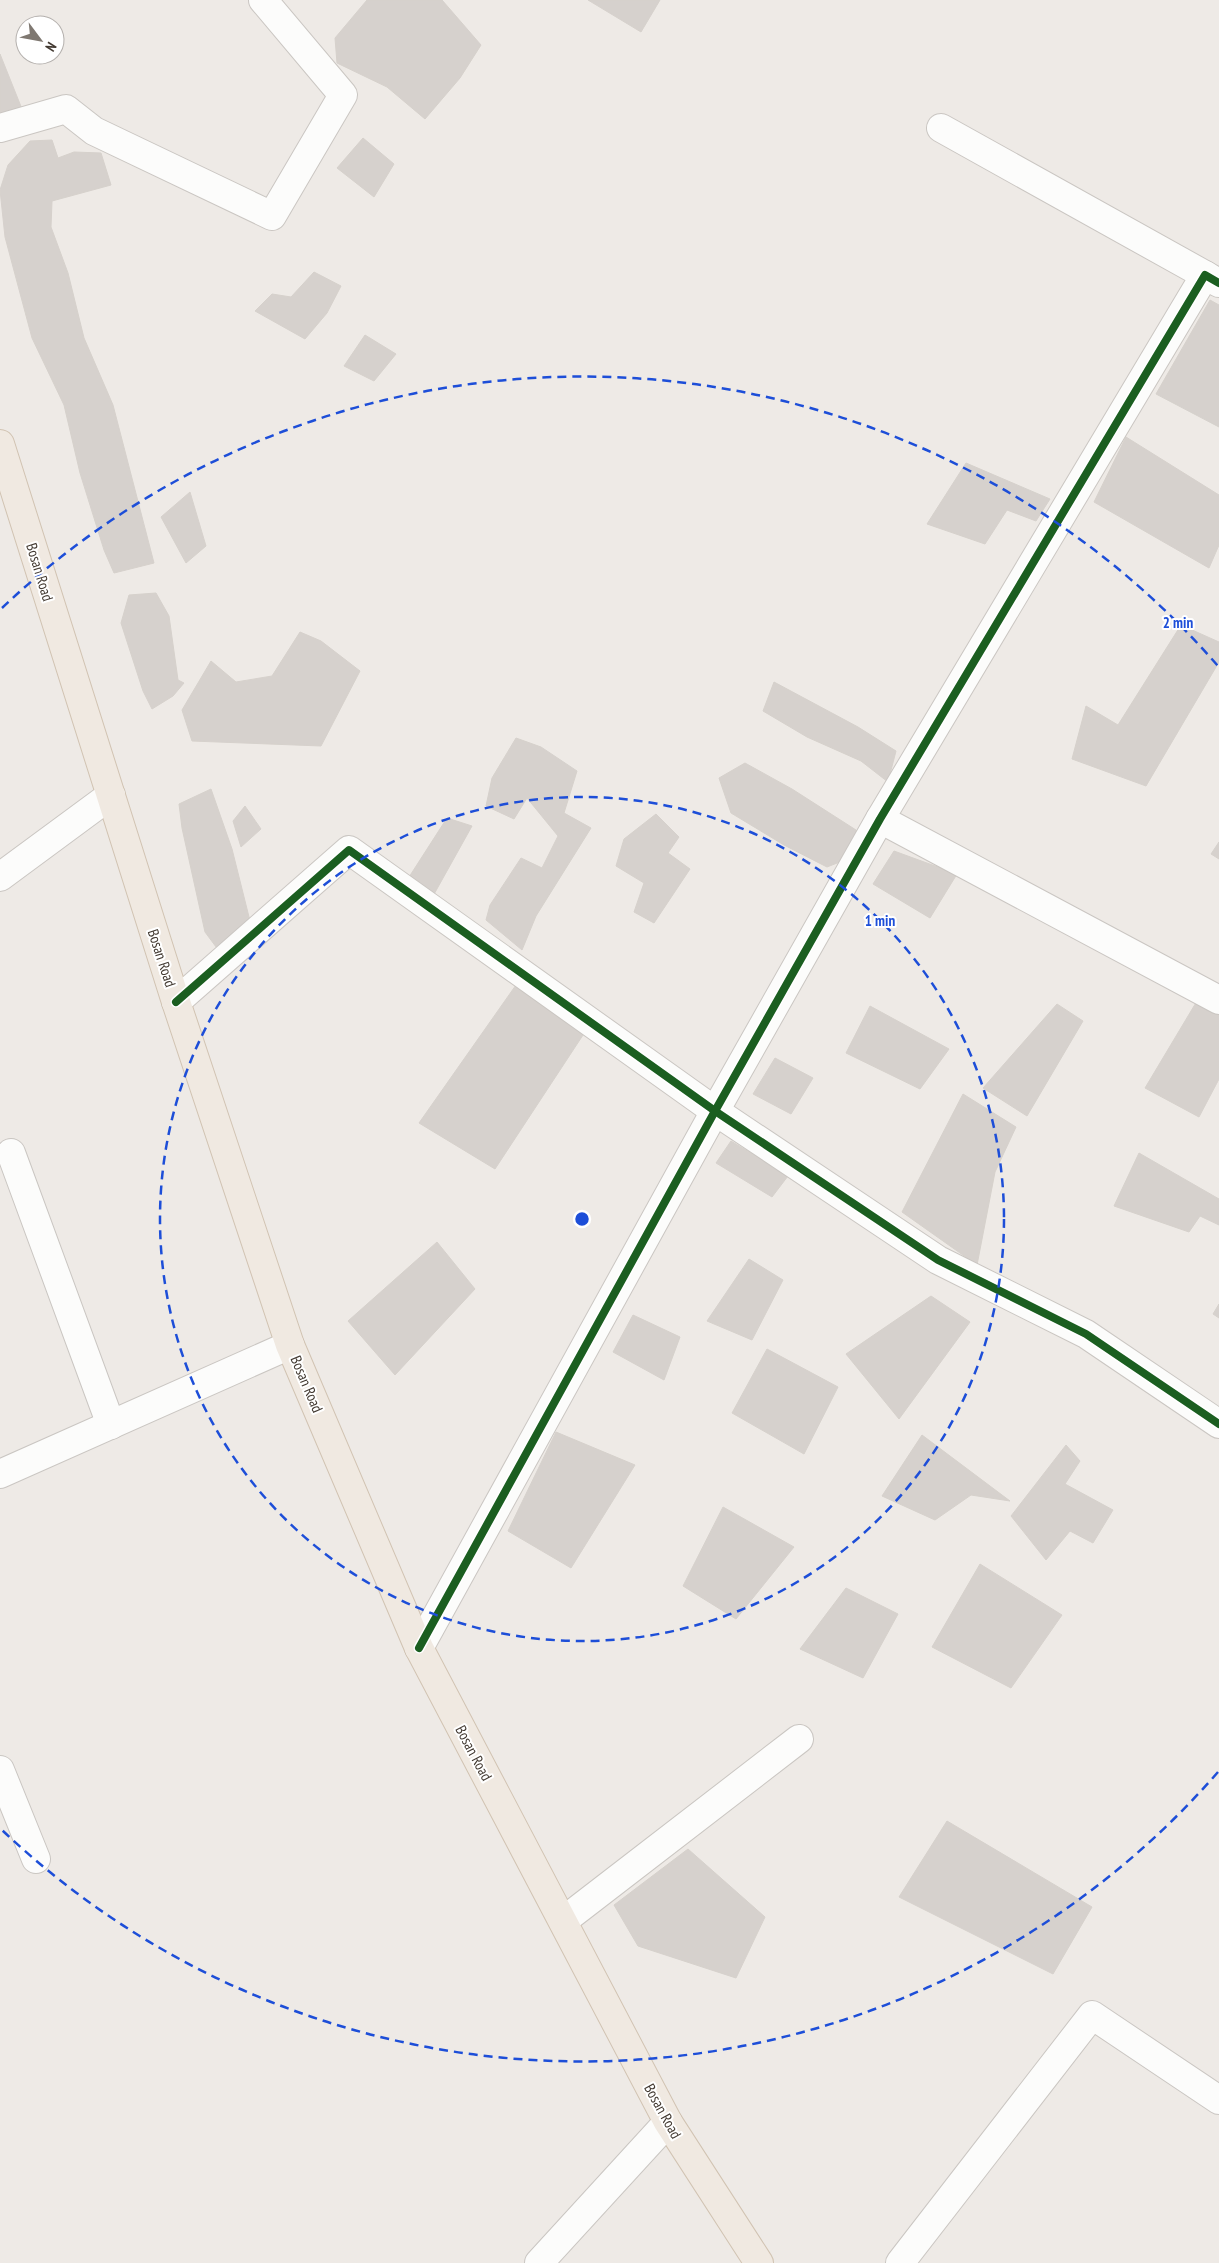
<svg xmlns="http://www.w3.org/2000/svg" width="1219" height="2263" font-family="'PT Sans Narrow',sans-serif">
<rect width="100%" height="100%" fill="#eeeae6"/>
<g fill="#d6d1cd" stroke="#d6d1cc">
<path d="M 367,0 L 442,0 L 481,45 L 460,78 L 425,119 L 387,87 L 337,63 L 335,38 Z"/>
<path d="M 588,0 L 660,0 L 641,32 Z"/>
<path d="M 0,54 L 22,109 L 0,118 Z"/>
<path d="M 363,138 L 394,164 L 374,197 L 337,168 Z"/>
<path d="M 52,140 L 58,158 L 74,152 L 101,153 L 111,185 L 52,201 L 51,227 L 68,273 L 84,338 L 113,405 L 154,563 L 114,573 L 104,550 L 80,473 L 64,405 L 32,338 L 5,237 L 0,190 L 8,165 L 30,141 Z"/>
<path d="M 314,272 L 341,286 L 327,313 L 305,339 L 255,311 L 272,294 L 291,297 Z"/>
<path d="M 1210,300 L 1219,305 L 1219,427 L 1156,394 Z"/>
<path d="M 365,335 L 396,354 L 374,381 L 344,366 Z"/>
<path d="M 1126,437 L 1219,495 L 1219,545 L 1209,568 L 1094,502 Z"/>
<path d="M 966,463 L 1050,499 L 1036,521 L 1007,510 L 985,544 L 927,524 Z"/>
<path d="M 190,492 L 206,546 L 186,563 L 161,517 Z"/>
<path d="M 156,593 L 169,616 L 178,680 L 184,683 L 173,696 L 152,709 L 143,691 L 121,623 L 129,595 Z"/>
<path d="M 1181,625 L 1219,642 L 1219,662 L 1146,786 L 1072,759 L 1086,706 L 1118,725 Z"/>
<path d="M 300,632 L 321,641 L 360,671 L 321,746 L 192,741 L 182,710 L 211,661 L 236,682 L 272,676 Z"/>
<path d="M 774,682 L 858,727 L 896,751 L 888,782 L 861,761 L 807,737 L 763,711 Z"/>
<path d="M 516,738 L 541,747 L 577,771 L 564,813 L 591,828 L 536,916 L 522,950 L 486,920 L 490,905 L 521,858 L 542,868 L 558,836 L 527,798 L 514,819 L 486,806 L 492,778 Z"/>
<path d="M 745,763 L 792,789 L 856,830 L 860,854 L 827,867 L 784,845 L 731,813 L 719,778 Z"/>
<path d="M 211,789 L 232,849 L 250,921 L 225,959 L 205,932 L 182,828 L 179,804 Z"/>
<path d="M 245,806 L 261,829 L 241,847 L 233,821 Z"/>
<path d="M 656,814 L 679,837 L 668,853 L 690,869 L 654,923 L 634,912 L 644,883 L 616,866 L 624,839 Z"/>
<path d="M 447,818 L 472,826 L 433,896 L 402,888 Z"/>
<path d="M 1219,842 L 1219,859 L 1211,854 Z"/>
<path d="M 894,851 L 957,874 L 930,918 L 873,884 Z"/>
<path d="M 516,985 L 585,1032 L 495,1169 L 419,1123 Z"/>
<path d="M 1197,1001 L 1219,1012 L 1219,1079 L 1199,1117 L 1145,1088 Z"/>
<path d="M 1057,1004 L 1083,1021 L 1027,1116 L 983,1088 Z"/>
<path d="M 870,1006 L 949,1049 L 920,1089 L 846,1053 Z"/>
<path d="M 775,1058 L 813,1078 L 791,1114 L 753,1094 Z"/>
<path d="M 963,1094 L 1016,1127 L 995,1172 L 977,1265 L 902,1212 Z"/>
<path d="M 731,1141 L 788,1176 L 772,1197 L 716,1163 Z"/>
<path d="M 1139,1153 L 1219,1199 L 1219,1225 L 1200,1216 L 1189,1232 L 1114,1206 Z"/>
<path d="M 437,1242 L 475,1289 L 395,1375 L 348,1321 Z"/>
<path d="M 749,1259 L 783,1280 L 752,1340 L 707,1321 Z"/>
<path d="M 931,1296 L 970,1322 L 899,1419 L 846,1354 Z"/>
<path d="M 1219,1304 L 1219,1318 L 1213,1314 Z"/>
<path d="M 633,1315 L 680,1337 L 664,1380 L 613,1352 Z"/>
<path d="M 767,1349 L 838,1387 L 804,1454 L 732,1413 Z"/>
<path d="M 556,1432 L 635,1465 L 571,1568 L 508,1531 Z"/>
<path d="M 922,1435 L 1010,1501 L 971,1495 L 935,1520 L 882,1496 Z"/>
<path d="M 1066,1445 L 1080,1461 L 1065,1484 L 1113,1510 L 1093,1543 L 1070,1531 L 1046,1560 L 1011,1516 Z"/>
<path d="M 723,1507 L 794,1547 L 736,1619 L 683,1586 Z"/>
<path d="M 980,1564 L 1062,1615 L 1011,1688 L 932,1647 Z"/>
<path d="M 846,1588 L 898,1614 L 863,1678 L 800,1649 Z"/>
<path d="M 947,1821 L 1092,1907 L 1053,1974 L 899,1897 Z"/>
<path d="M 688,1849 L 765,1917 L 736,1978 L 638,1946 L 614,1905 Z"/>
</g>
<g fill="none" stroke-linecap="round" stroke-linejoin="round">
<defs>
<g id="minor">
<path d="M 0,128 L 66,109 L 94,131 L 272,216 L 343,95 L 263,0"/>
<path d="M 941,128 L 1205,275"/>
<path d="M 880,819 L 1219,1000"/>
<path d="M 0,877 L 111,795"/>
<path d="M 176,1002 L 349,850 L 715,1111 L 938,1260 L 1086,1334 L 1219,1424"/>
<path d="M 11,1153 L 111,1425"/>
<path d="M 0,1474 L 290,1345"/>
<path d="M 419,1648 L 715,1111 L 880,819 L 1205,275 L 1219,283"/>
<path d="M 0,1770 L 36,1859"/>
<path d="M 563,1921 L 799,1739"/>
<path d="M 539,2263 L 668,2122"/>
<path d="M 900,2263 L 1092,2015 L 1219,2100"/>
</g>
<path id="major" d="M 0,444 L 176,1002 L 290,1345 L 419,1648 L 668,2122 L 759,2263"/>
</defs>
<use href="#minor" stroke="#cac6c2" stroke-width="30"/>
<use href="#major" stroke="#d1c3b2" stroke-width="30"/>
<use href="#minor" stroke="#fcfcfb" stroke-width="28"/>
<use href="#major" stroke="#f0e9e1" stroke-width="28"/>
<defs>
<g id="cycleway">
<path d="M 176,1002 L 349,850 L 715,1111 L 938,1260 L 1086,1334 L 1219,1424"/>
<path d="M 419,1648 L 715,1111 L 880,819 L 1205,275 L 1219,283"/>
</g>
</defs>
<use href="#cycleway" stroke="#fff" stroke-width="11"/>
<use href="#cycleway" stroke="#1b5e20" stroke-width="8"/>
</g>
<g fill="none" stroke="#1d4ed8" stroke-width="2.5" stroke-dasharray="9 6">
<circle cx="582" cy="1219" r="422"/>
<path d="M1218 1772A843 843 0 0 1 2 1830M2 608A843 843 0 0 1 1218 666"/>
</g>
<g text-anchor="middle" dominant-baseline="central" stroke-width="4" stroke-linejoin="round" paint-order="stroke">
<g font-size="15" fill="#433a32" stroke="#fff">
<text transform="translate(40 572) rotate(73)">Bosan Road</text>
<text transform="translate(162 958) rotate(72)">Bosan Road</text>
<text transform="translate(307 1384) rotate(67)">Bosan Road</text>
<text transform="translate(474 1753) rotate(62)">Bosan Road</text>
<text transform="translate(663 2111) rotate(61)">Bosan Road</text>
</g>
</g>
<circle cx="582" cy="1219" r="8" fill="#1d4ed8" stroke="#fff" stroke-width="2.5"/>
<g font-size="15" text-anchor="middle" font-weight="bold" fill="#1d4ed8" stroke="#fff" stroke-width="4" stroke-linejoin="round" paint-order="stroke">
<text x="1178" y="628">2 min</text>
<text x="880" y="926">1 min</text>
</g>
<g transform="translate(40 40) rotate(122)"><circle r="24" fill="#ffffff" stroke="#b4b0ad"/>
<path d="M0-4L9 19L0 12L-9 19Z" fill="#7f7871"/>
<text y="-8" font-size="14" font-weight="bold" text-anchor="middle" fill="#433a32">N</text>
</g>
</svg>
